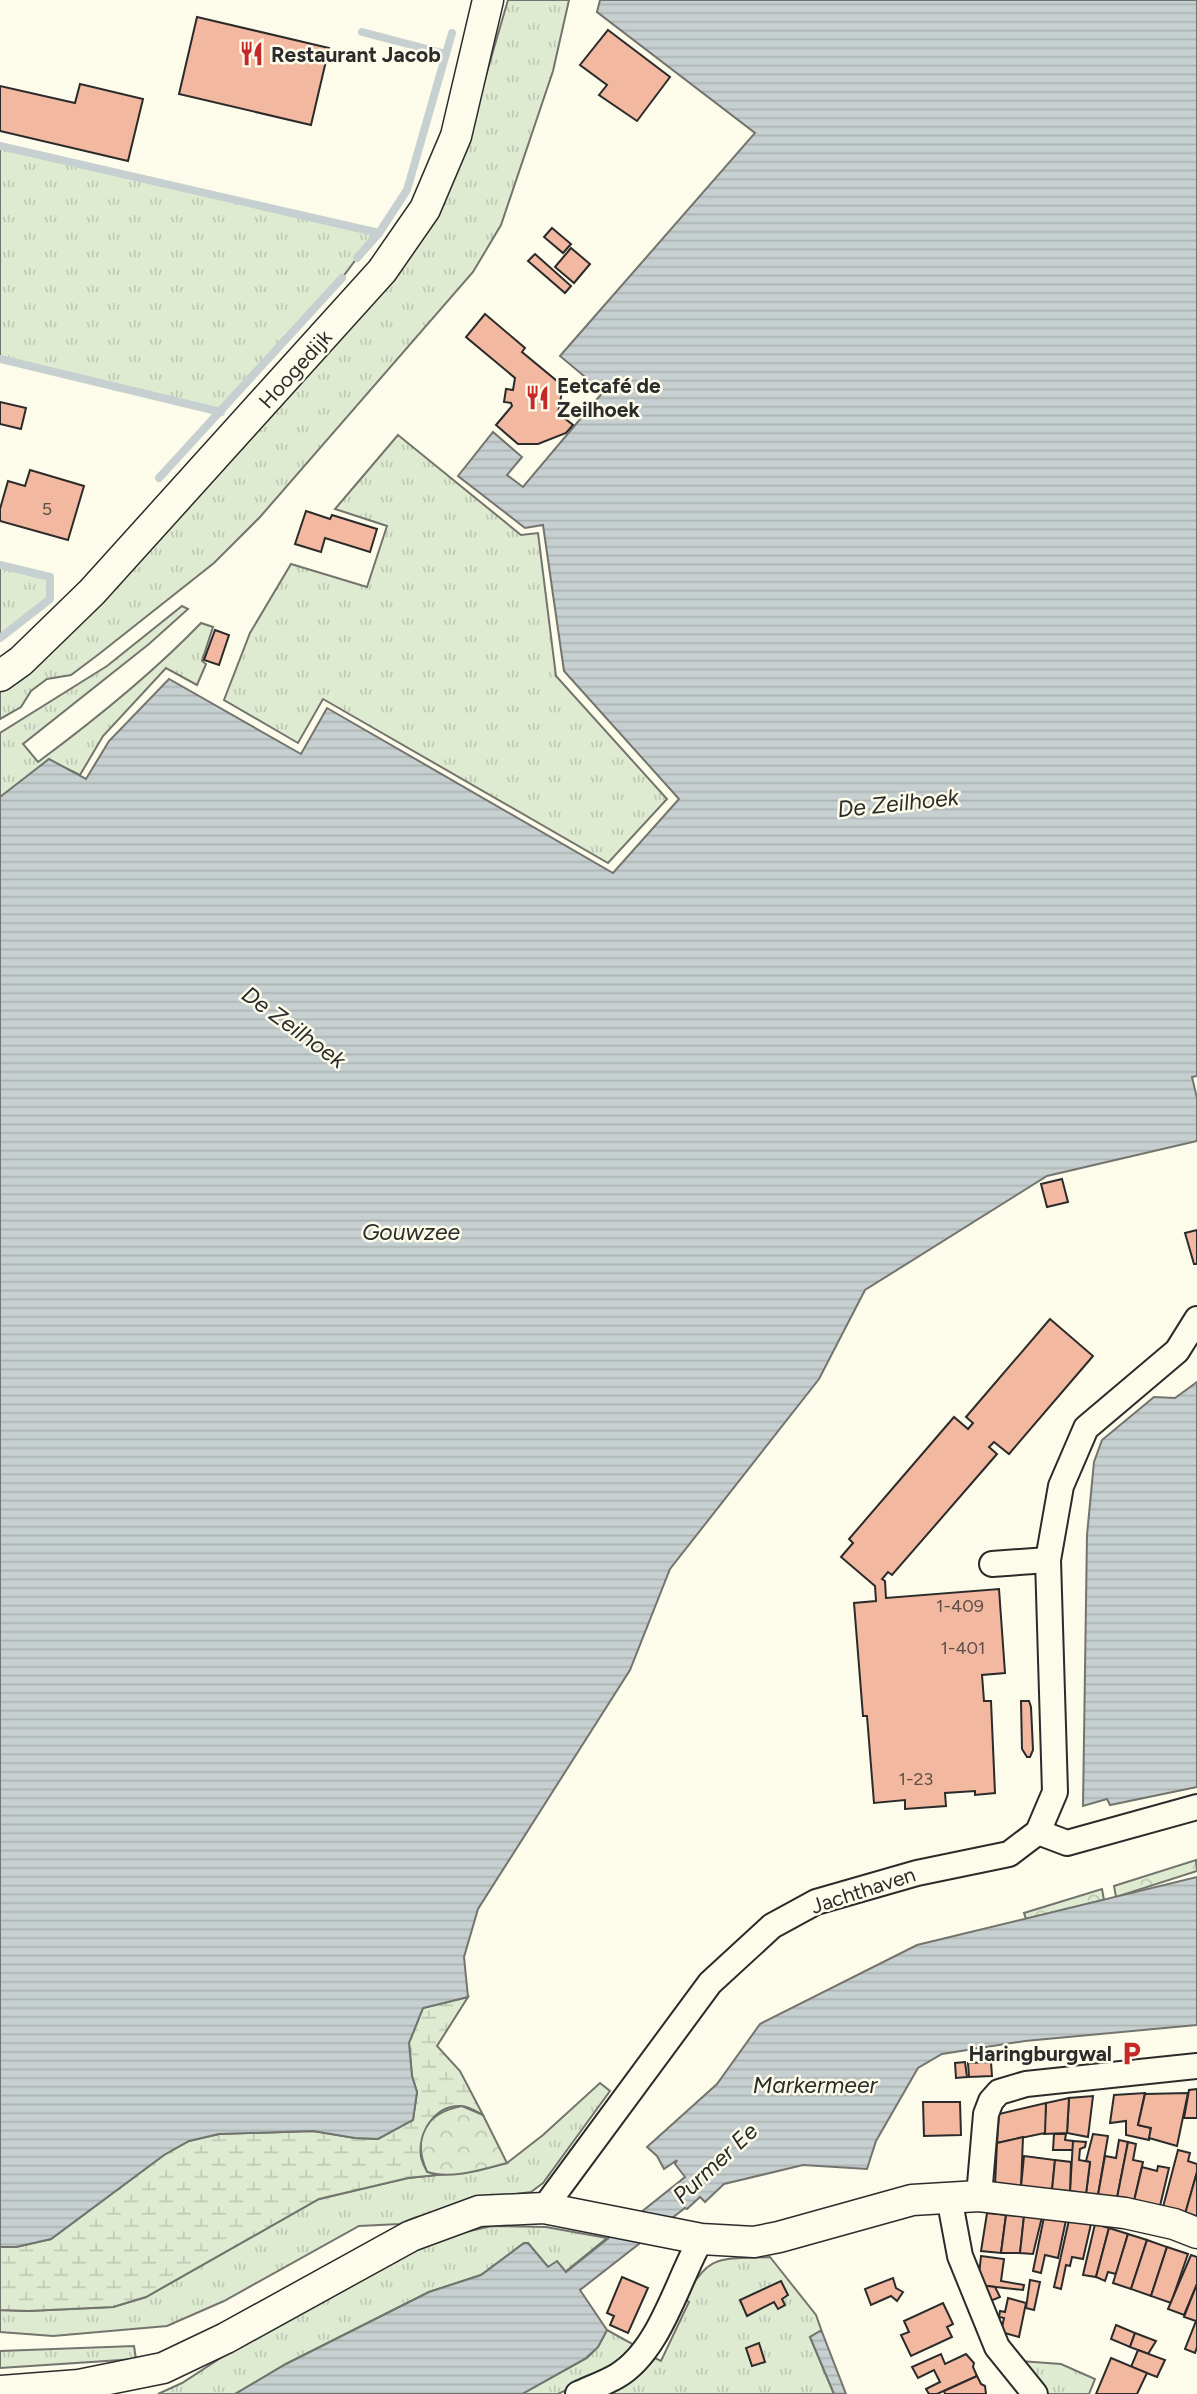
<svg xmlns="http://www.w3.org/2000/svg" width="1197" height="2394" font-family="Figtree,sans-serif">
<defs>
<pattern id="grass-tufts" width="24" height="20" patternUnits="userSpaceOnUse" patternTransform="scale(1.75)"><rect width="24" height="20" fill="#deebd1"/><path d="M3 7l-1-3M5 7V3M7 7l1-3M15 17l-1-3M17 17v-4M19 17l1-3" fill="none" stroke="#bfcab4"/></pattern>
<pattern id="forest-crowns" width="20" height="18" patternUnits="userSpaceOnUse" patternTransform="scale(1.75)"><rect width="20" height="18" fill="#deebd1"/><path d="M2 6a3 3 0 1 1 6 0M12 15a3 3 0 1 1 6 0" fill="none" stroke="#bfcab4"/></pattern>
<pattern id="wetland-marsh" width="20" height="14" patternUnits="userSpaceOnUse" patternTransform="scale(1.75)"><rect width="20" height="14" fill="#deebd1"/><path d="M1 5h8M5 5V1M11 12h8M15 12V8" fill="none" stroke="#bfcab4"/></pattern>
<pattern id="water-rules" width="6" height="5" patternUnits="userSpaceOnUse" patternTransform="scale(1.75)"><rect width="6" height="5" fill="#c7d0d0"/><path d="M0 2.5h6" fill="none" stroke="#abb3b3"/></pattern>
</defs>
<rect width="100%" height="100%" fill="#fdfbea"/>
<g fill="url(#grass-tufts)" stroke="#74746e" stroke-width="2">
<path d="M 508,0 L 569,0 L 553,71 L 501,225 L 473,272 L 260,517 L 214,563 L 99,654 L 71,675 L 47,679 L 31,691 L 21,707 L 0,719 L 0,688 L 250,434 L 472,123 Z"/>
<path d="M 0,146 L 379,233 L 357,258 L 342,278 L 221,412 L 0,359 Z"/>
<path d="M 398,435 L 521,535 L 538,533 L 556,676 L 667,799 L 608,863 L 323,699 L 298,743 L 224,700 L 250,633 L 291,564 L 367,587 L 387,526 L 335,509 Z"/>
<path d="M 0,565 L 50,577 L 50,599 L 0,638 Z"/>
<path d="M 182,606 L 188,609 L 149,644 L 23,744 L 38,762 C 96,719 151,675 201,623 L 213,627 L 202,661 L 206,664 L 197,685 L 166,668 L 103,736 L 80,775 L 49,760 L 0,803 L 0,733 L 107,666 Z"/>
<path d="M 600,2083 L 610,2091 L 543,2183 L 531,2192 L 486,2198 L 414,2218 L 400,2224 L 359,2226 L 224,2301 L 167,2326 L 53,2336 L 0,2332 L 0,2310 L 28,2311 L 113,2307 L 146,2297 L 319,2199 L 408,2178 L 476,2171 L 507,2163 L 543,2135 Z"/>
<path d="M 492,2226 L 546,2227 L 607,2238 L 565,2272 L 548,2267 L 528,2243 L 524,2243 L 481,2275 L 429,2292 L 286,2364 L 235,2394 L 158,2394 L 182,2383 L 242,2344 L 386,2265 L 443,2237 Z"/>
<path d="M 770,2257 L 816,2315 L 822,2332 L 810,2337 L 834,2394 L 606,2394 C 626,2385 642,2374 655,2358 L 661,2361 L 689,2302 L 684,2299 C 710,2251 721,2260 770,2257 Z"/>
<path d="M 607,2330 L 638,2347 L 602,2373 L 558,2394 L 522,2394 L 587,2358 L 598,2347 Z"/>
<path d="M 134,2346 L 136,2359 L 0,2368 L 0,2351 Z"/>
<path d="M 1020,2361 L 1061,2364 L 1095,2379 L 1089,2394 L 1047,2394 Z"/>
</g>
<g fill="url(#forest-crowns)" stroke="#74746e" stroke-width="2">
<path d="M 1196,1860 L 1197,1871 L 1116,1897 L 1114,1886 Z"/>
<path d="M 1102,1889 L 1104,1900 L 1026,1919 L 1024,1913 Z"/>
<path d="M 462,2106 L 483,2115 L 507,2163 C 483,2169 452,2180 427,2172 C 412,2137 425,2113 462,2106 Z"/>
</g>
<path fill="url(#wetland-marsh)" stroke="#74746e" stroke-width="2" d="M 468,1997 L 437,2046 L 460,2071 L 483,2115 C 477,2112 468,2106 462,2106 C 435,2104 417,2133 421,2157 C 422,2162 425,2167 427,2172 L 437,2175 L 408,2178 L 319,2199 L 146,2297 L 113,2307 L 28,2311 L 0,2310 L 0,2247 L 16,2247 L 51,2239 L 164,2155 L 189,2141 L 219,2134 L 313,2131 L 355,2138 L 378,2139 L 413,2119 L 417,2092 L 412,2076 L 409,2043 L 423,2008 Z"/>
<g fill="url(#water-rules)" stroke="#74746e" stroke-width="2">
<path d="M 600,0 L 1197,0 L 1197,1076 L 1192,1077 L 1197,1098 L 1197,1141 L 1047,1176 L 865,1290 L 819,1379 L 670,1569 L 630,1670 L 478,1909 L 464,1957 L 468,1997 L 423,2008 L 409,2043 L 412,2076 L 417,2092 L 413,2120 L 378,2139 L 355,2138 L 313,2131 L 219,2134 L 189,2141 L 164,2155 L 51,2239 L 16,2247 L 0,2247 L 0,797 L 49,759 L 86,779 L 109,741 L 169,679 L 301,754 L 327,708 L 613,873 L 679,799 L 564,671 L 543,525 L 525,528 L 458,476 L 493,432 L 522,457 L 507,475 L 523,487 L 603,392 L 560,356 L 755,133 L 597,12 Z"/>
<path d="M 1197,1382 L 1197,1787 L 1110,1805 L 1107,1799 L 1083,1806 L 1087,1535 L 1094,1462 L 1102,1440 L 1154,1397 L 1175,1398 Z"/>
<path d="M 1197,1877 L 1197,2025 L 1025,2041 L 942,2054 L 918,2068 L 876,2141 L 867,2169 L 803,2165 L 724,2184 L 705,2202 L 700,2197 L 687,2209 L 685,2208 L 580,2290 L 607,2330 L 598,2347 L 586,2358 L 522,2394 L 235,2394 L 286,2364 L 429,2292 L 481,2275 L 524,2243 L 528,2243 L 548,2267 L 557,2261 L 566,2272 L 685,2177 L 675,2164 L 677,2160 L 664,2169 L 657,2156 L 647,2147 L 717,2084 L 760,2024 L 917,1945 Z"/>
<path d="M 820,2331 L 822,2332 L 846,2394 L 834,2394 L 810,2337 Z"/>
</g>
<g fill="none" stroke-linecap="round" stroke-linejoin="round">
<g stroke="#c7d0d0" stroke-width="8">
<path d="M 362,32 L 446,54"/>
<path d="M 0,146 L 379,233"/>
<path d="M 357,258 L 379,233 L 407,190 L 452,33"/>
<path d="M 0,359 L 221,412"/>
<path d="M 159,478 L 342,278"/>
<path d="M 0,565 L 50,577 L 50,599 L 0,638"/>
</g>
</g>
<g fill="#f2b8a0" stroke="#2b2b2b" stroke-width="2">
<path d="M 197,17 L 329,48 L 311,125 L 179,94 Z"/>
<path d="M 608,30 L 670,77 L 637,121 L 599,95 L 607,85 L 580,65 Z"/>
<path d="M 80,84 L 143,99 L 128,161 L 0,131 L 0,86 L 75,103 Z"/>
<path d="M 552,228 L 571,244 L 563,253 L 544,237 Z"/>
<path d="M 571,248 L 590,264 L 574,283 L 555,267 Z"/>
<path d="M 535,254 L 571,286 L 565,293 L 528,261 Z"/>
<path d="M 485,314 L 525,348 L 522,352 L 563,386 L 558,413 L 573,425 L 566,433 L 538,444 L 518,444 L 496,425 L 512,406 L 511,403 L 504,402 L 506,389 L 513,390 L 515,378 L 466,337 Z"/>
<path d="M 0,402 L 26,408 L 21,429 L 0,424 Z"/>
<path d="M 30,470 L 84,486 L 68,540 L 0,521 L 0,509 L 8,481 L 25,486 Z"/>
<path d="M 306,511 L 330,519 L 332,515 L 377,529 L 370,552 L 325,538 L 321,552 L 295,544 Z"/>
<path d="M 215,630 L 229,635 L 219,665 L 204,660 Z"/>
<path d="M 1062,1179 L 1068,1202 L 1047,1207 L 1041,1184 Z"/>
<path d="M 1197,1230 L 1197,1264 L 1194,1264 L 1185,1233 Z"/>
<path d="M 1050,1319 L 1093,1356 L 1009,1454 L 994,1442 L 989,1447 L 997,1454 L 892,1575 L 888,1572 L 882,1579 L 885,1581 L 886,1598 L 999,1589 L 1005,1673 L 982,1675 L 984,1701 L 991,1701 L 995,1793 L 975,1795 L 975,1791 L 945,1793 L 946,1806 L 905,1809 L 905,1800 L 874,1803 L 867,1716 L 863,1716 L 854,1603 L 876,1601 L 875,1586 L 841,1557 L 853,1543 L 849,1539 L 954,1417 L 968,1429 L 973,1423 L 966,1417 Z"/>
<path d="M 1021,1701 L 1029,1701 L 1031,1707 L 1033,1750 L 1030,1757 L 1027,1757 L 1022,1749 Z"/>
<path d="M 965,2062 L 967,2077 L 956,2078 L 955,2063 Z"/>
<path d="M 991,2062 L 992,2076 L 969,2077 L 968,2063 Z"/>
<path d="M 1197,2089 L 1197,2118 L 1184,2118 L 1189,2090 Z"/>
<path d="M 1145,2093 L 1138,2125 L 1151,2128 L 1149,2140 L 1126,2135 L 1126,2121 L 1110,2123 L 1114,2095 Z"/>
<path d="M 1188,2093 L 1177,2146 L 1149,2138 L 1151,2128 L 1138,2125 L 1145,2094 Z"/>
<path d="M 1093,2096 L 1088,2137 L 1067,2133 L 1069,2098 Z"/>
<path d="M 1069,2098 L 1067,2133 L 1044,2134 L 1046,2103 Z"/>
<path d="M 923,2102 L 960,2102 L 961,2135 L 924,2136 Z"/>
<path d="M 1046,2103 L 1045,2133 L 997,2143 L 999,2114 Z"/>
<path d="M 1054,2134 L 1066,2134 L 1065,2140 L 1073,2141 L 1073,2150 L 1053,2150 Z"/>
<path d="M 1093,2134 L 1108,2136 L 1098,2195 L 1086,2194 L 1090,2162 L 1086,2161 Z"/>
<path d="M 1023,2137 L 1021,2187 L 995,2185 L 997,2143 Z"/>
<path d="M 1119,2140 L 1128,2142 L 1117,2198 L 1098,2195 L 1105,2156 L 1116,2158 Z"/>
<path d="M 1073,2141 L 1086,2142 L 1085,2147 L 1080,2149 L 1079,2160 L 1090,2162 L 1086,2194 L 1070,2191 Z"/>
<path d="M 1128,2142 L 1136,2144 L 1133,2160 L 1143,2162 L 1134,2201 L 1117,2198 Z"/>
<path d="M 1178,2150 L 1190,2153 L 1188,2161 L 1197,2164 L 1197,2172 L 1185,2215 L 1163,2207 Z"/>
<path d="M 1024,2156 L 1055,2160 L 1052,2190 L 1021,2187 Z"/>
<path d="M 1055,2160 L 1071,2162 L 1070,2191 L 1052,2190 Z"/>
<path d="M 1158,2166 L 1169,2168 L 1160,2206 L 1134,2201 L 1142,2167 L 1157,2171 Z"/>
<path d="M 1197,2172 L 1197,2219 L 1185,2214 Z"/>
<path d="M 987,2213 L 1006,2215 L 1001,2253 L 981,2251 Z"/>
<path d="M 1006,2215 L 1024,2216 L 1020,2253 L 1001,2253 Z"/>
<path d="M 1024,2216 L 1042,2217 L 1033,2254 L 1020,2253 Z"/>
<path d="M 1044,2217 L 1066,2220 L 1058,2258 L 1045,2255 L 1041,2273 L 1033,2271 Z"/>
<path d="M 1069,2220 L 1091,2224 L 1083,2259 L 1072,2257 L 1070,2266 L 1066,2265 L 1061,2289 L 1054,2287 Z"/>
<path d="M 1095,2224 L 1109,2228 L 1096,2277 L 1083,2275 Z"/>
<path d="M 1109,2228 L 1128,2234 L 1116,2274 L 1108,2272 L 1105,2281 L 1096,2277 Z"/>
<path d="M 1128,2234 L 1147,2240 L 1131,2289 L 1113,2283 Z"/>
<path d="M 1147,2240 L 1167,2247 L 1151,2296 L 1131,2289 Z"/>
<path d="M 1167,2247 L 1188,2254 L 1171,2303 L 1151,2296 Z"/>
<path d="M 1191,2255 L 1197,2257 L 1197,2284 L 1184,2315 L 1168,2309 Z"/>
<path d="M 981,2256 L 1004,2259 L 1001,2281 L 1024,2285 L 1023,2290 L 978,2285 Z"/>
<path d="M 622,2277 L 648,2288 L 628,2333 L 610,2325 L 614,2316 L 607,2313 Z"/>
<path d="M 893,2278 L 896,2288 L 903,2292 L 897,2301 L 891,2296 L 871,2305 L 865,2289 Z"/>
<path d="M 1030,2280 L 1040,2282 L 1034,2310 L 1026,2308 Z"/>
<path d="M 781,2281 L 788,2295 L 782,2299 L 785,2305 L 778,2309 L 774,2302 L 747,2316 L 740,2300 Z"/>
<path d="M 1197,2284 L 1197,2347 L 1195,2353 L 1185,2349 L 1196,2321 L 1184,2317 Z"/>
<path d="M 980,2285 L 995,2287 L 1000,2297 L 988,2302 Z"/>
<path d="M 1008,2298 L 1026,2303 L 1019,2337 L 1001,2332 L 1004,2318 L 999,2317 L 1000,2311 L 1005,2312 Z"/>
<path d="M 943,2303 L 953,2324 L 947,2327 L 952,2337 L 911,2356 L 901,2335 L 909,2332 L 904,2321 Z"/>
<path d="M 1116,2325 L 1135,2333 L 1130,2347 L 1111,2339 Z"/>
<path d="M 1135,2333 L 1156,2341 L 1148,2354 L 1130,2347 Z"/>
<path d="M 759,2343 L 765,2362 L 752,2366 L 746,2348 Z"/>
<path d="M 1138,2350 L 1165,2360 L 1157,2377 L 1131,2367 Z"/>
<path d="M 941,2354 L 945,2364 L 966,2354 L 974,2363 L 973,2367 L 977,2376 L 937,2394 L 929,2394 L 926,2389 L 940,2382 L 934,2370 L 918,2378 L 912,2367 Z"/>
<path d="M 1111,2358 L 1147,2373 L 1137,2394 L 1096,2394 Z"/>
<path d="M 977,2376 L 981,2384 L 985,2386 L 986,2394 L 945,2394 L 944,2391 Z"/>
</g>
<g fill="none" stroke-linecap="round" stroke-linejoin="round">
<defs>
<g id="minor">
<path d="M 992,1564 L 1048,1560"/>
<path d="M 1038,1832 L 1067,1843 L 1197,1807"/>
<path d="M 979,2196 L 986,2114 L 991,2101 L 999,2092 L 1026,2084 L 1197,2066"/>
<path d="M 949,2197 L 960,2256 L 997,2347 L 1035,2394"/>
<path d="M 544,2208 L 710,1983 L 772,1926 L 816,1902 L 917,1873 L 1009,1854 L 1038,1832 L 1055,1792 L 1048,1560 L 1061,1486 L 1086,1428 L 1177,1351 L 1197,1319"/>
<path d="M 578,2394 C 591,2388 605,2383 617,2376 C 660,2351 677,2281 701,2239"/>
</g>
<g id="tertiary">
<path d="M 0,676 L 21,661 L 92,592 L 382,271 L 425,209 L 456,136 L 488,0"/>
<path d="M 0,2391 L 79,2385 L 163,2368 L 226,2338 L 411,2236 L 479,2211 L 544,2208 L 701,2239 L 754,2242 L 779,2237 L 912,2200 L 979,2196 L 1125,2213 L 1174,2224 L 1197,2233"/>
</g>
</defs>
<use href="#minor" stroke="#2b2b2b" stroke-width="28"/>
<use href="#tertiary" stroke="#2b2b2b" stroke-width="33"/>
<use href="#minor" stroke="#fdfbea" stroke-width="24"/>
<use href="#tertiary" stroke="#fdfbea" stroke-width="30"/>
</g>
<defs>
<symbol id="restaurant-bare" viewBox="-9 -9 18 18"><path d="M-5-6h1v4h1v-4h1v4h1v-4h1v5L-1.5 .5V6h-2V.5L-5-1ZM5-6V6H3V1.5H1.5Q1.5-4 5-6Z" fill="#c62828" stroke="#fdfbea" stroke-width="2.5" paint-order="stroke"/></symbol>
<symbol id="parking-bare" viewBox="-9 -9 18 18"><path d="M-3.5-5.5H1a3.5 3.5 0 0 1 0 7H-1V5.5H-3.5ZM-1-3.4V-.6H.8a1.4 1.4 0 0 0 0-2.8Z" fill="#c62828" stroke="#fdfbea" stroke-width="2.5" paint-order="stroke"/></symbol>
</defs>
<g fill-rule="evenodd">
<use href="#restaurant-bare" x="234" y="36" width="35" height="35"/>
<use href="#restaurant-bare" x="520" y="380" width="35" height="35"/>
<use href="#parking-bare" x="1114" y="2036" width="35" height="35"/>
</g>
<g text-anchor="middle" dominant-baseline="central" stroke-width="5" stroke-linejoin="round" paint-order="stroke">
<g font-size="18" fill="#5d4e48">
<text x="47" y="509">5</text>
<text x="960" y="1606">1-409</text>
<text x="963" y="1648">1-401</text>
<text x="916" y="1779">1-23</text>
</g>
<g font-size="21" font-weight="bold" fill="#2b2b2b" stroke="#fdfbea" text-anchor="start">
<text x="271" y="54">Restaurant Jacob</text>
<text x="557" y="385">Eetcafé de<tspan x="557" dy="24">Zeilhoek</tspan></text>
<text x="1112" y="2053" text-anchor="end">Haringburgwal</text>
</g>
<g font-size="21" fill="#2b2b2b" stroke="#fdfbea">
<text transform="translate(295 369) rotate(-48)">Hoogedijk</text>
<text transform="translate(863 1890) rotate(-18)">Jachthaven</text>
</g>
<g font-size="23" font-style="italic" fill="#2b2b2b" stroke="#fdfbea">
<text transform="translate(898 803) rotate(-6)">De Zeilhoek</text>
<text transform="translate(294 1027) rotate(36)">De Zeilhoek</text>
<text x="411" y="1232">Gouwzee</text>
<text x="815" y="2085">Markermeer</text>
<text transform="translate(715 2163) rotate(-43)">Purmer Ee</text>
</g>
</g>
</svg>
